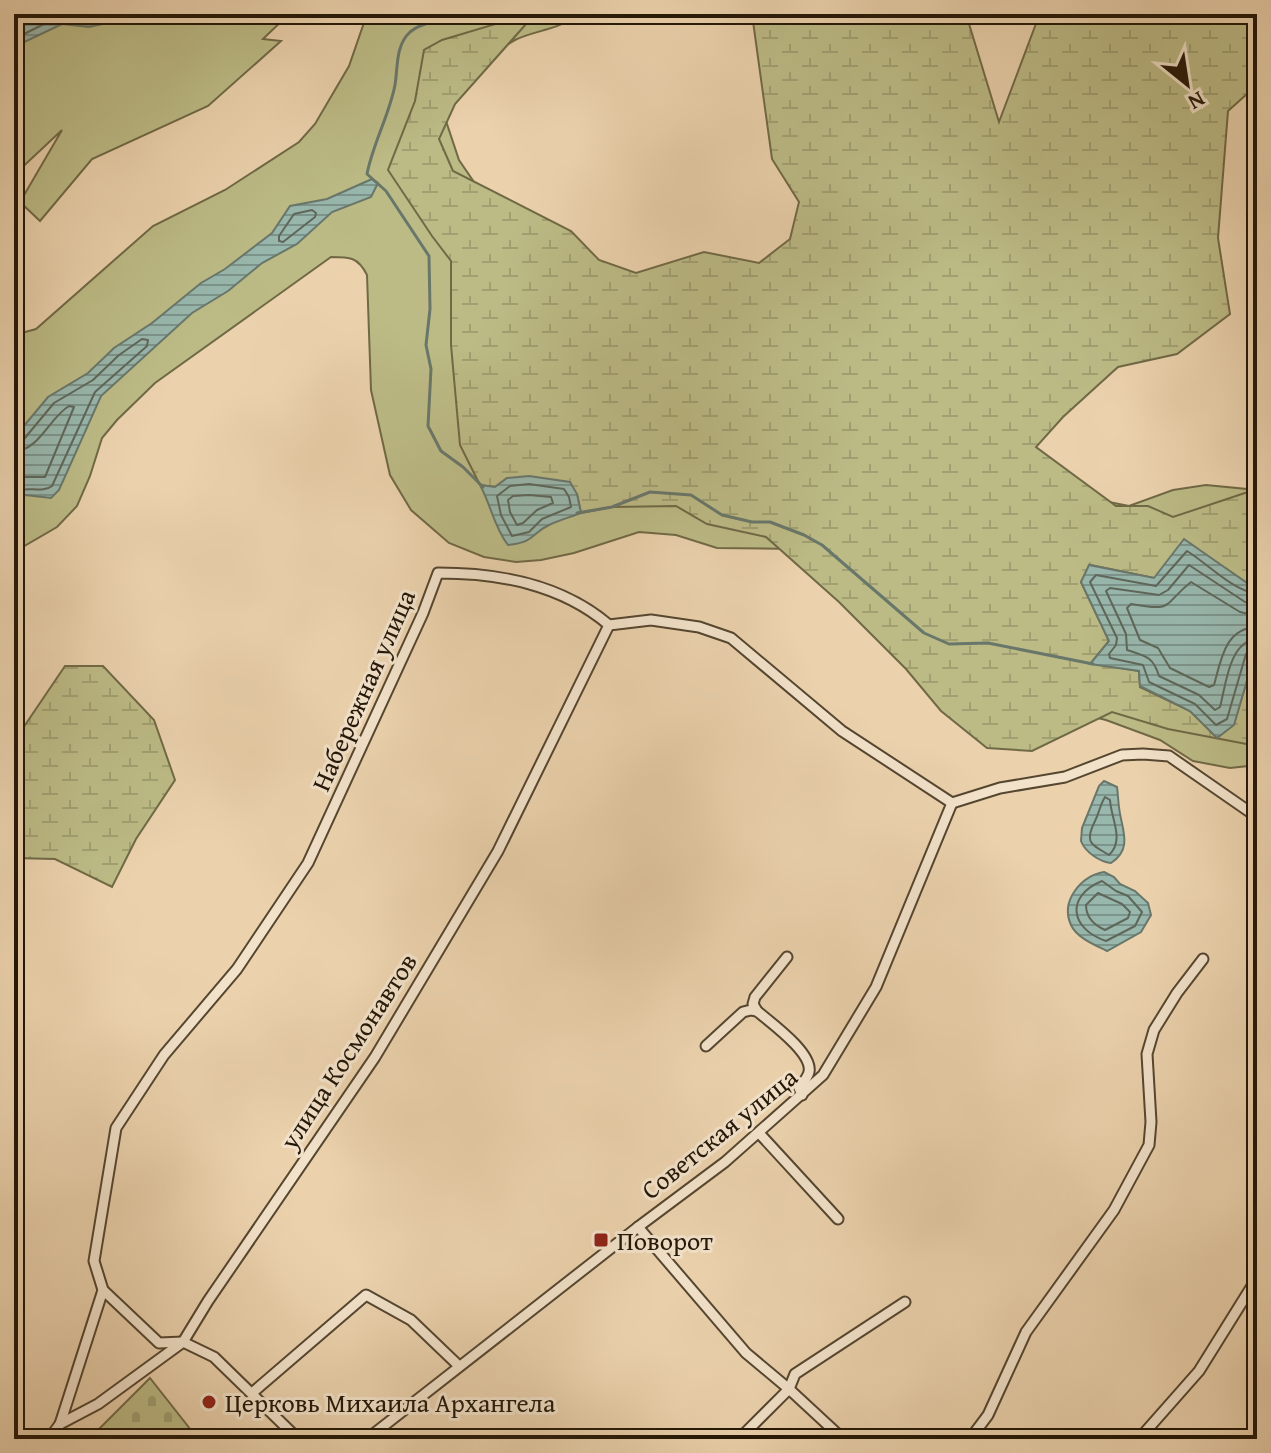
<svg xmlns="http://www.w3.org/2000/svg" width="1271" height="1453" font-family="'Gentium Book Plus',serif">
<defs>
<pattern id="wetland-marsh" width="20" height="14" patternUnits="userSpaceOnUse" patternTransform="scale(2)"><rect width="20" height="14" fill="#bcbb86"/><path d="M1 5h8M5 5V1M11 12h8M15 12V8" fill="none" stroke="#a1a072"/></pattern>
<pattern id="cemetery-stones" width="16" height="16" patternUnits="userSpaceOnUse" patternTransform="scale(2)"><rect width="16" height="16" fill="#bcbb86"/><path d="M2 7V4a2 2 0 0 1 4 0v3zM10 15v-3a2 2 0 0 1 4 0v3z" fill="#a1a072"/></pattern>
<pattern id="water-rules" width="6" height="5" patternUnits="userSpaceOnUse" patternTransform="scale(2)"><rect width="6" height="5" fill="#98b7ad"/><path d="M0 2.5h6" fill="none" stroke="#7c948b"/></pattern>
</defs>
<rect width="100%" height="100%" fill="#ebd2ad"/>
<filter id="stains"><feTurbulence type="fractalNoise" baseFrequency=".0025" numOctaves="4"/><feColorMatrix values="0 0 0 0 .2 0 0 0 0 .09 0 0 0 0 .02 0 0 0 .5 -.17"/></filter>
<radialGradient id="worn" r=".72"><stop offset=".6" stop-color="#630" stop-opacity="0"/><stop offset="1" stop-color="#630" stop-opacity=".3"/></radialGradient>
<g fill="#bcbb86" stroke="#706946" stroke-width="2">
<path d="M 14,14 L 289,14 L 263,39 L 281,41 L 208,106 L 92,159 L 40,221 L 20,202 L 62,130 L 14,175 Z"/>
<path d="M 367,14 L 578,14 C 560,30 535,30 515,40 C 486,56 464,85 442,109 L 459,160 L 476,185 L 500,242 L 1094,499 L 1129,506 L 1173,490 L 1206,485 L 1257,490 L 1257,765 L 1230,768 L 1193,761 L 1160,740 L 1106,720 L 1078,713 L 794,549 L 717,548 L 676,535 L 639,532 L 574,553 L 541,560 L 516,562 L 484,557 L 449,543 L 411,510 L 390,475 L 371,390 L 367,275 C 358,257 350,257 331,257 L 155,383 L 117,420 L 102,438 L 90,476 L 77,506 L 57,527 L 14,552 L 14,335 L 36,329 L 153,226 L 225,190 L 299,142 L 315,124 L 349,66 Z"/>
</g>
<g fill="url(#wetland-marsh)" stroke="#706946" stroke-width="2">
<path d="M 504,14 L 535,14 L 455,104 L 439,139 L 453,171 L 571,231 L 599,260 L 636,273 L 704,252 L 759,263 L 790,239 L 799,202 L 772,159 L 752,14 L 966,14 L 999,122 L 1037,21 L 1044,14 L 1257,14 L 1257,85 L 1228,111 L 1218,238 L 1230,314 L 1177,354 L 1118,367 L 1063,417 L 1036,447 L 1116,506 L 1148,506 L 1173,517 L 1257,489 L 1257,590 L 1225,568 L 1154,578 L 1090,565 L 1081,582 L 1109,641 L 1091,663 L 1139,671 L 1140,687 L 1190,711 L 1217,738 L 1234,724 L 1257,646 L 1257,746 L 1168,729 L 1112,712 L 1032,751 L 987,748 L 941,711 L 906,669 L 839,602 L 766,537 L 707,524 L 676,506 L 612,507 L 581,513 L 577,494 L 507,478 L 495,487 L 480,485 L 460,445 L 451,345 L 451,261 L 432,236 L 388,170 L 415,101 L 424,50 L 442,40 L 499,23 Z"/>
<path d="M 65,666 L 103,666 L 154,720 L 175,780 L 136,839 L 112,887 L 55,859 L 14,858 L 14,734 L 23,728 Z"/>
</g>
<path fill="url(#cemetery-stones)" stroke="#706946" stroke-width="2" d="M 150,1378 L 198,1439 L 89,1439 Z"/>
<g fill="url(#water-rules)" stroke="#69776b" stroke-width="2">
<path d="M 14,14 L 148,14 L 89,27 L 62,24 L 14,47 Z"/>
<path d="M 372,179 L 378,183 L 371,197 L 332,212 L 297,244 L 262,263 L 228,291 L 192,313 L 101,396 L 59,490 L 51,498 L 25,495 L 14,501 L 14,434 L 18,433 L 48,397 L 88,373 L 114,348 L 152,323 L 201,283 L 225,269 L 272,233 L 290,206 L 327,199 Z"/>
<path d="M 529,476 L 570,482 L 577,494 L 581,513 C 571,517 559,520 549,525 C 530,534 536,542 508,545 C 494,527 491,505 480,485 L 495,487 L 507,478 Z"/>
<path d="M 1184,539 L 1257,590 L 1257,646 L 1234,725 L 1217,738 L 1190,711 L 1140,686 L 1139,671 L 1090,664 L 1109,641 L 1081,582 L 1089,565 L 1154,578 Z"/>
<path d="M 1104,781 L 1117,787 C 1118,794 1118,800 1119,807 C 1121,828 1134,848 1111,863 C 1100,862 1085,852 1081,841 L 1082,828 L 1099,786 Z"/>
<path d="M 1104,872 L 1114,877 L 1120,884 L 1135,891 L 1148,903 L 1151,915 L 1141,932 L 1107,951 C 1095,945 1077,938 1071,925 C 1060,901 1081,876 1104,872 Z"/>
</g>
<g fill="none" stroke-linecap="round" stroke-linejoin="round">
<g stroke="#5e675a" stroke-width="2">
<path d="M 14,39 L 60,16 L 88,19 L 109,14"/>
<path d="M 312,210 L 316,213 L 315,217 L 283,242 L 279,241 L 279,236 L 294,214 Z"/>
<path d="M 14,441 L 24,439 L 54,403 L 93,380 L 119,355 L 142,339 L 148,340 L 147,346 L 95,392 L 52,486 C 42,494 26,485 14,492"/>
<path d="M 14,451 C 39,451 49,418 69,406 L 74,407 L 45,477 L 22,477 L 14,480"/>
<path d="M 529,484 L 564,489 L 569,497 L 571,507 L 542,519 L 529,532 L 512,536 L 501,515 L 497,496 L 510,486 Z"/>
<path d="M 529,495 L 551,497 L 553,503 L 537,510 L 523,523 L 517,525 L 510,512 L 508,500 L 513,496 Z"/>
<path d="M 1257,594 C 1232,590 1208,564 1187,551 L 1156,586 L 1096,575 L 1090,582 L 1117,638 L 1116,645 L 1109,654 L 1110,658 L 1143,665 L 1149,682 L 1195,704 L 1216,725 L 1227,719 L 1246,654 L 1257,649"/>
<path d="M 1257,604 L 1245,602 L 1189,565 L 1168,590 L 1159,595 L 1110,588 L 1106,591 L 1126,634 L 1127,650 C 1145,656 1153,656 1159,676 L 1199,695 L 1215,710 L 1220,707 C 1226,685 1229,641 1257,639"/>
<path d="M 1257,616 L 1240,612 L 1191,582 C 1162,605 1175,612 1131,604 L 1127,608 L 1140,640 L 1158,648 L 1170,668 L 1209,687 L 1214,685 C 1221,660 1225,628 1257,627"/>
<path d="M 1105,797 L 1110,800 C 1111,819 1125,840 1109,855 C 1091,844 1084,843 1095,821 C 1099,813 1100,805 1105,797 Z"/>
<path d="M 1102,881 L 1116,891 L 1128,896 L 1142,912 L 1135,926 L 1106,941 C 1070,929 1065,896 1102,881 Z"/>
<path d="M 1098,893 L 1122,904 L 1130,912 L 1128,918 L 1105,930 C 1094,925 1086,918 1086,905 Z"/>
</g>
<g stroke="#69776b" stroke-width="3">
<path d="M 476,14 C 458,16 424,20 410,32 C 395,46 398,68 395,85 C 389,116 373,143 367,174 L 386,191 L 429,256 L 430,309 L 426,345 L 431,369 L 428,426 L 441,451 L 463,467 L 483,487"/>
<path d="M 577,513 L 612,507 L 650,492 L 691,495 L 722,515 L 752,522 L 770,522 L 804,535 L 822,545 L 924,633 L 949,644 L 988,643 L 1093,664"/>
</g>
<defs>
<g id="street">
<path d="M 609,625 L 651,620 L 699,627 L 731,638 L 842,731 L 952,803"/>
<path d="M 952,803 L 1000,788 L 1065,777 L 1122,755 L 1143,754 L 1169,756 L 1257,817"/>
<path d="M 787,957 L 755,997 L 753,1004 L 757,1011 C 771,1023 813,1053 809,1072 C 808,1077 803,1083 799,1088 L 802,1095"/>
<path d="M 706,1046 L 743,1012 L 751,1010 L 757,1011"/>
<path d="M 759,1133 L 838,1219"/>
<path d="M 638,1227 L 746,1353 L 789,1389 L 843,1439"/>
<path d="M 103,1290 L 159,1343 L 183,1342 L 214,1357 L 292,1433 L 294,1439"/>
<path d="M 252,1393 L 366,1295 L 411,1320 L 459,1366"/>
<path d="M 60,1424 L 103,1290 L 94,1261 L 116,1128 L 164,1055 L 237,969 L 308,863 L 423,613 L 438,573 C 499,573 561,584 609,625"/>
<path d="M 49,1439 L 60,1424 L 98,1404 L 183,1342 L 208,1301 L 375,1057 L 498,851 L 609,625"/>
<path d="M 367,1439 L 638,1227 L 725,1162 L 823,1075 L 876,987 L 952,803"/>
<path d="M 739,1439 L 789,1389 L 795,1374 L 905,1302"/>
<path d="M 970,1439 L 988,1415 L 1026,1332 L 1114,1210 L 1149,1145 L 1151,1122 L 1147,1054 L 1154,1030 L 1177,993 L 1203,959"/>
<path d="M 1139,1439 L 1199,1371 L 1257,1278"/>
</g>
</defs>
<use href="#street" stroke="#554630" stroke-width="13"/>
<use href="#street" stroke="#f2e2ca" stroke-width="9"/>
</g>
<g fill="#8f2418" stroke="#f2e2ca" stroke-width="3">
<rect x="593" y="1232" width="16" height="16" rx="4"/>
<circle cx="209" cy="1402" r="8"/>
</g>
<g text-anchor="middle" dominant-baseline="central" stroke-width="6" stroke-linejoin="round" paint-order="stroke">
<g font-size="26" fill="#231707" stroke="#f2e2ca">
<text transform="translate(363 690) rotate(-66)">Набережная улица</text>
<text transform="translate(348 1051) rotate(-57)">улица Космонавтов</text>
<text transform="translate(719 1133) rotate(-39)">Советская улица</text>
</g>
<g font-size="26" fill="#231707" stroke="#f2e2ca" text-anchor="start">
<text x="617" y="1240">Поворот</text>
<text x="225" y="1402">Церковь Михаила Архангела</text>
</g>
</g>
<rect width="1271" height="1453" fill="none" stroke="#ebd2ad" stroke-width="48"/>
<rect x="16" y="16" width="1239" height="1421" fill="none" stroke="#231707" stroke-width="4"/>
<rect x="24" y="24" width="1223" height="1405" fill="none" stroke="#231707" stroke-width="2"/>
<g transform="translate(1187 84) rotate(150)" stroke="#f2e2ca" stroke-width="6" paint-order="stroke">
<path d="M0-6L14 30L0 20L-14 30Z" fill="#231707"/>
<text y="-12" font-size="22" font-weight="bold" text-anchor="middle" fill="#231707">N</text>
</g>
<rect width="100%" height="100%" filter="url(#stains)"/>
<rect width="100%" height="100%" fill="url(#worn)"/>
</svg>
